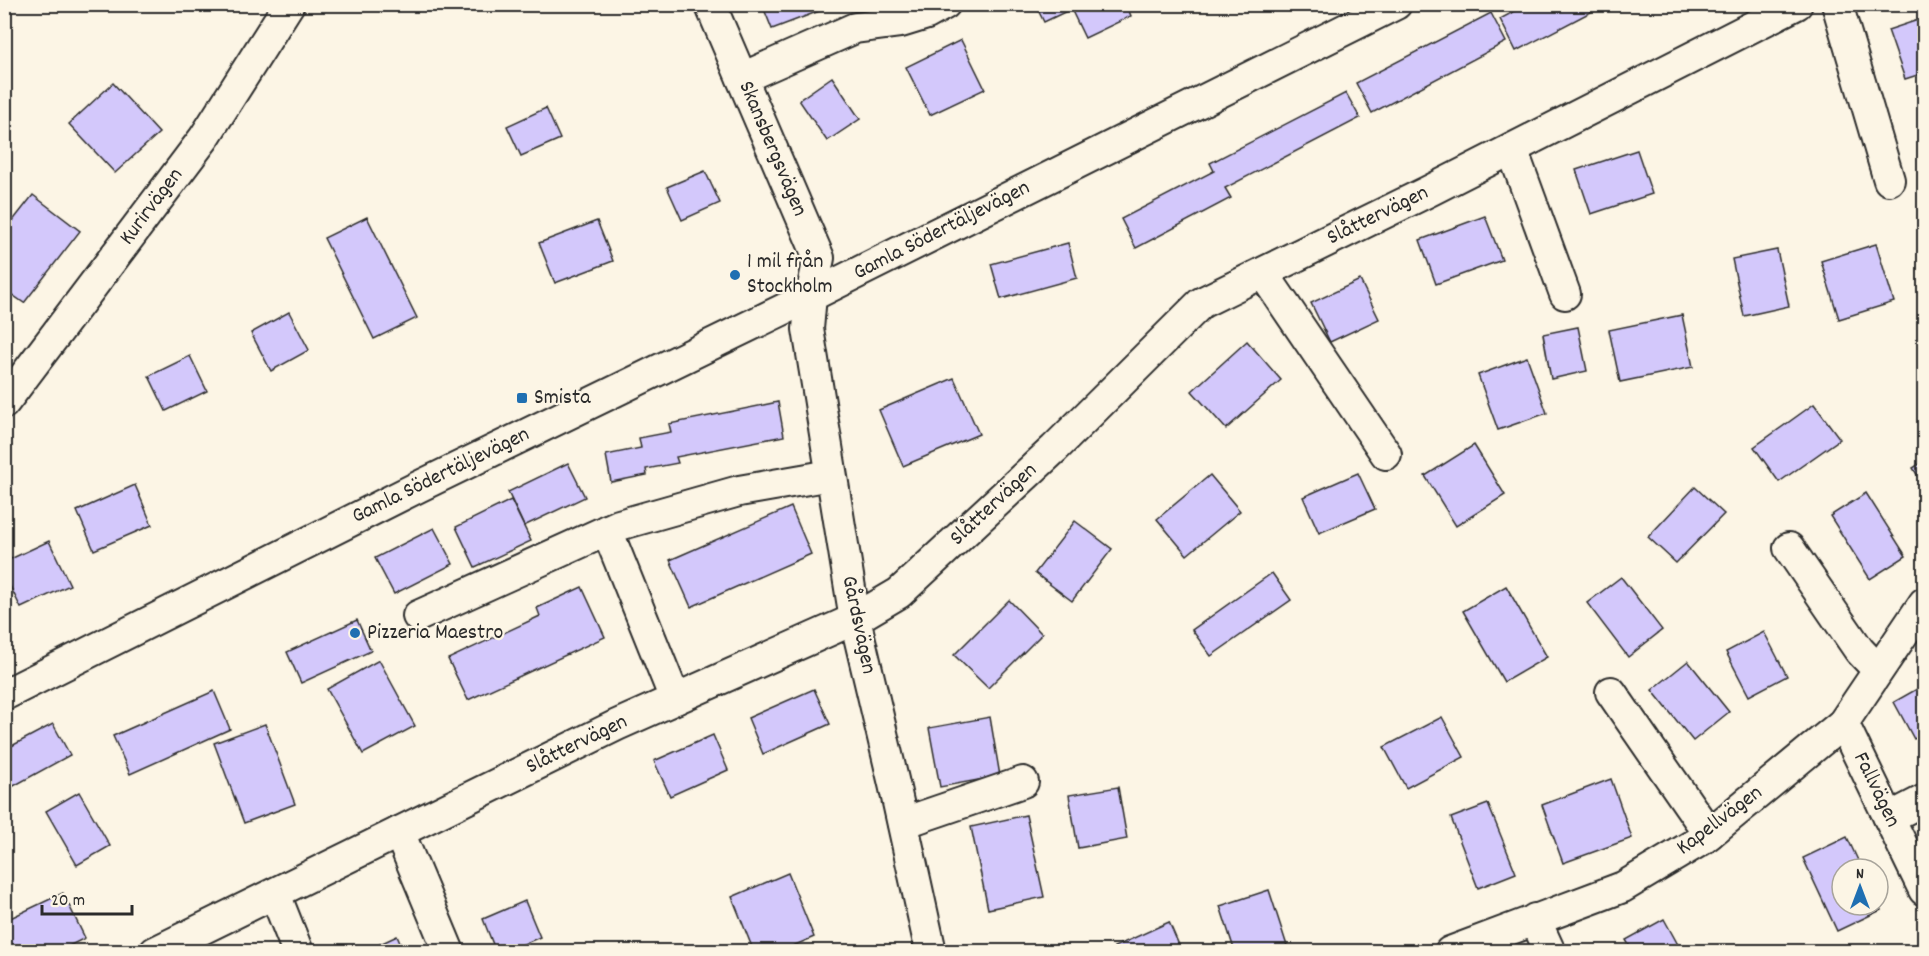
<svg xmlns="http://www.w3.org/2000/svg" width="1929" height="956" font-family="Dekko,sans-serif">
<rect width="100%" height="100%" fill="#fcf5e5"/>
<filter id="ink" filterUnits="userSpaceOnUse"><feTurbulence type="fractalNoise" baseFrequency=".0167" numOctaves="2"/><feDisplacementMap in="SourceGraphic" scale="12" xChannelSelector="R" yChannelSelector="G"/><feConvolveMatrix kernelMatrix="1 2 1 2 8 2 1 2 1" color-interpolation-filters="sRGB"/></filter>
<g filter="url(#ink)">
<g fill="#d3c8fb" stroke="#2b2b2b" stroke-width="1.5">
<path d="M 762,4 L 820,4 L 822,10 L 772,29 Z"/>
<path d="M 1035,4 L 1126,4 L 1131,16 L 1085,38 L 1071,9 L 1044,22 Z"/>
<path d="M 1528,4 L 1606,4 L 1516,51 L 1500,19 Z"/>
<path d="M 1491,13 L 1506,42 L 1372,113 L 1356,83 Z"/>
<path d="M 1924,18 L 1924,73 L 1905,79 L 1888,30 Z"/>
<path d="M 961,40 L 985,89 L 930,115 L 906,67 Z"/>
<path d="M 832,77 L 860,119 L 827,141 L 799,100 Z"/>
<path d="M 113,83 L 159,133 L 115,173 L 69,124 Z"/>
<path d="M 1346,93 L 1360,118 L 1225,188 L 1231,198 L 1136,248 L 1121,219 L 1214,171 L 1210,163 Z"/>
<path d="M 546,108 L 560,139 L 521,156 L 507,126 Z"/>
<path d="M 1637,150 L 1652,194 L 1591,214 L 1576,170 Z"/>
<path d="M 705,171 L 720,203 L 682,220 L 667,187 Z"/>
<path d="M 33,195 L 80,231 L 24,303 L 4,289 L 4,232 Z"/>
<path d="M 1485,216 L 1502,260 L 1436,284 L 1420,240 Z"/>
<path d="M 367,217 L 417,318 L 374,339 L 324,238 Z"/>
<path d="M 597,221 L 613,261 L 555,283 L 539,243 Z"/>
<path d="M 1068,243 L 1077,278 L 1001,299 L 991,264 Z"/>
<path d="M 1876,244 L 1894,302 L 1839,319 L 1821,261 Z"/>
<path d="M 1777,250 L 1789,306 L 1744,316 L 1732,259 Z"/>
<path d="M 1360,280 L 1379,319 L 1330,342 L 1311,303 Z"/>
<path d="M 289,312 L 309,350 L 271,371 L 251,333 Z"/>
<path d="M 1682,315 L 1693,367 L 1620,382 L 1609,330 Z"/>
<path d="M 1578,327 L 1587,371 L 1551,379 L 1543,334 Z"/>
<path d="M 1247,341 L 1281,380 L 1226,429 L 1192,391 Z"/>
<path d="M 190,356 L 207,391 L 166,411 L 149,376 Z"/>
<path d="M 1527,357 L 1547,413 L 1498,430 L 1478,375 Z"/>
<path d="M 954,378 L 979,434 L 903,466 L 879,410 Z"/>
<path d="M 778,402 L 784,436 L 676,457 L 678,463 L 646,469 L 647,475 L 611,482 L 606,455 L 641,448 L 639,438 L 671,432 L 669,424 Z"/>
<path d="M 1814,404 L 1840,439 L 1779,482 L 1754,447 Z"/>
<path d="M 1474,445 L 1505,495 L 1456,526 L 1425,476 Z"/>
<path d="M 1924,461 L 1924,486 L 1913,468 Z"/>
<path d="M 568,463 L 585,497 L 524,526 L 508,492 Z"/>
<path d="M 1358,473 L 1375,509 L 1319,533 L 1303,497 Z"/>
<path d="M 1210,475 L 1240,511 L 1187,555 L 1157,519 Z"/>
<path d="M 135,485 L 152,525 L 94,550 L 77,511 Z"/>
<path d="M 1695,487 L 1724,514 L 1676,563 L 1648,537 Z"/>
<path d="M 1866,493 L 1906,556 L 1870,579 L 1830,516 Z"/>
<path d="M 511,500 L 531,541 L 475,567 L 456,527 Z"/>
<path d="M 791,507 L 811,554 L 691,607 L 670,560 Z"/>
<path d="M 1075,521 L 1112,549 L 1072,601 L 1035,573 Z"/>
<path d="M 434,528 L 453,564 L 394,594 L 375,558 Z"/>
<path d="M 49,541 L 70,585 L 21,608 L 4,574 L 4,562 Z"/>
<path d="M 1272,573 L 1291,600 L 1211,656 L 1192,630 Z"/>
<path d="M 1621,577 L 1662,630 L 1628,657 L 1587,603 Z"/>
<path d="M 1506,586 L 1547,657 L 1504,682 L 1463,611 Z"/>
<path d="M 582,587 L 605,637 L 468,700 L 448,659 L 540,616 L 537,608 Z"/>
<path d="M 1009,600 L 1042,634 L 988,688 L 954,655 Z"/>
<path d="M 357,620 L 371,651 L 301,683 L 287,652 Z"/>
<path d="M 1764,632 L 1787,676 L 1749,696 L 1726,652 Z"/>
<path d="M 379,660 L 415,726 L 363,754 L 327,689 Z"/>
<path d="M 1688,661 L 1729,712 L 1693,741 L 1652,690 Z"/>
<path d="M 1924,685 L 1924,734 L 1914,739 L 1894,702 Z"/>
<path d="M 814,689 L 830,724 L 763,754 L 748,718 Z"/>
<path d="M 214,691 L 230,729 L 130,774 L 113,736 Z"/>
<path d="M 990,717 L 1000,776 L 940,787 L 929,728 Z"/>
<path d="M 1442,717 L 1464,757 L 1406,788 L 1384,747 Z"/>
<path d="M 53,724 L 70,755 L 10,788 L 4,778 L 4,750 Z"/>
<path d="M 265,724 L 295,804 L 244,823 L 214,743 Z"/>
<path d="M 713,735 L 728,770 L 670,796 L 654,761 Z"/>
<path d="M 1611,779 L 1632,838 L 1563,863 L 1542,805 Z"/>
<path d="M 1118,787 L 1127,839 L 1078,848 L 1069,795 Z"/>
<path d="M 79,792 L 110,846 L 77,865 L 46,811 Z"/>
<path d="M 1488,804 L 1516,873 L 1478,888 L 1451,818 Z"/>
<path d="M 1026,815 L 1044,897 L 988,909 L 971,827 Z"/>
<path d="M 1847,837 L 1862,869 L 1842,869 L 1842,905 L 1878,905 L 1878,902 L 1881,910 L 1837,931 L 1803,858 Z"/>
<path d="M 788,873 L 814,937 L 779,952 L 754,952 L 732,897 Z"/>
<path d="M 1269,890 L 1289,952 L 1235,952 L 1220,906 Z"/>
<path d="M 63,893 L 85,938 L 57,952 L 4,952 L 4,921 Z"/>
<path d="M 525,901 L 540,937 L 505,952 L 496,952 L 483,919 Z"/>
<path d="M 1664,919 L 1682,952 L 1633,952 L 1626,940 Z"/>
<path d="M 1169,922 L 1182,952 L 1117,952 L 1114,947 Z"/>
<path d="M 397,936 L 404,952 L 363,952 Z"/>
</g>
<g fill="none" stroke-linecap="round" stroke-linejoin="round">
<defs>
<g id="minor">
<path d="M 710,4 L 819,258 L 811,296 L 808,329 L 855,619 L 894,784 L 931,952"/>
<path d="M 1837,4 L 1889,180"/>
<path d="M 742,78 L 855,28 L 901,22 L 927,14 L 945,4"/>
<path d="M 1512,149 L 1565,294"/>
<path d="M 1263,273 L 1386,454"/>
<path d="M 4,403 L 204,138 L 289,4"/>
<path d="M 607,530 L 675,699"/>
<path d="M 1789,548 L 1859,650 L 1878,670"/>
<path d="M 418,616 L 619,525 L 739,491 L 831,475"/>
<path d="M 1611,692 L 1709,834"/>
<path d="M 4,695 L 418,487 L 811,296 L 1396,4"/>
<path d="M 1843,723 L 1924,890"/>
<path d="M 1889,818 L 1924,800"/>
<path d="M 903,823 L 1023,782"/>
<path d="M 399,832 L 449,952"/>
<path d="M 275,894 L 298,952"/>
<path d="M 1535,919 L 1550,952"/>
<path d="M 155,952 L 617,725 L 855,619 L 899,593 L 1054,449 L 1201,303 L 1429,191 L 1797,4"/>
<path d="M 1450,952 L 1623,887 L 1703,839 L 1843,723 L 1924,603"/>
</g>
</defs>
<use href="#minor" stroke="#2b2b2b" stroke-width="34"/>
<use href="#minor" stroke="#fcf5e5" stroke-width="30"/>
</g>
</g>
<g fill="#1f6fb2" stroke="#fcf5e5" stroke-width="2">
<circle cx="735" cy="275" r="6"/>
<rect x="516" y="392" width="12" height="12" rx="3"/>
<circle cx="355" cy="633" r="6"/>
</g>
<g text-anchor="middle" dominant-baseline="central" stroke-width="4.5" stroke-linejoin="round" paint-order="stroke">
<g font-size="22" fill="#2b2b2b" stroke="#fcf5e5">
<text transform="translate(772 149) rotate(67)">Skansbergsvägen</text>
<text transform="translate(152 207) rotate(-53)">Kurirvägen</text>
<text transform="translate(1378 216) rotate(-26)">Slåttervägen</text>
<text transform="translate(942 231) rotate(-27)">Gamla Södertäljevägen</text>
<text transform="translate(441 476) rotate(-26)">Gamla Södertäljevägen</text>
<text transform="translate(994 505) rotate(-43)">Slåttervägen</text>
<text transform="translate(858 625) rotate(78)">Gårdsvägen</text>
<text transform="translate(577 745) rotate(-26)">Slåttervägen</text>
<text transform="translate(1876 790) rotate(64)">Fallvägen</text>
<text transform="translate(1720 821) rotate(-37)">Kapellvägen</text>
</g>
<g font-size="22" fill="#2b2b2b" stroke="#fcf5e5" text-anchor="start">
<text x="747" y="262">1 mil från<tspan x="747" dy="25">Stockholm</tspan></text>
<text x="534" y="398">Smista</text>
<text x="367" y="633">Pizzeria Maestro</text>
</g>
</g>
<rect width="1929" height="956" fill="none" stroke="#fcf5e5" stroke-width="24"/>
<rect x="12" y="12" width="1905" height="932" fill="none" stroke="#2b2b2b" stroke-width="2" filter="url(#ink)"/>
<g transform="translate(1860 887)"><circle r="28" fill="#fcf5e5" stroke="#a8a49b" stroke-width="1.5"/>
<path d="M0-4.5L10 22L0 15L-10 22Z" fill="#1f6fb2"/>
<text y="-9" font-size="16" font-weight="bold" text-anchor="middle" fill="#2b2b2b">N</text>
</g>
<path d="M42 905v9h90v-9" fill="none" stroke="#2b2b2b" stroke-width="3"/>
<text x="51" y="905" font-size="18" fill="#2b2b2b" stroke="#fcf5e5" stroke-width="4.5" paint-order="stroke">20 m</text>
</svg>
